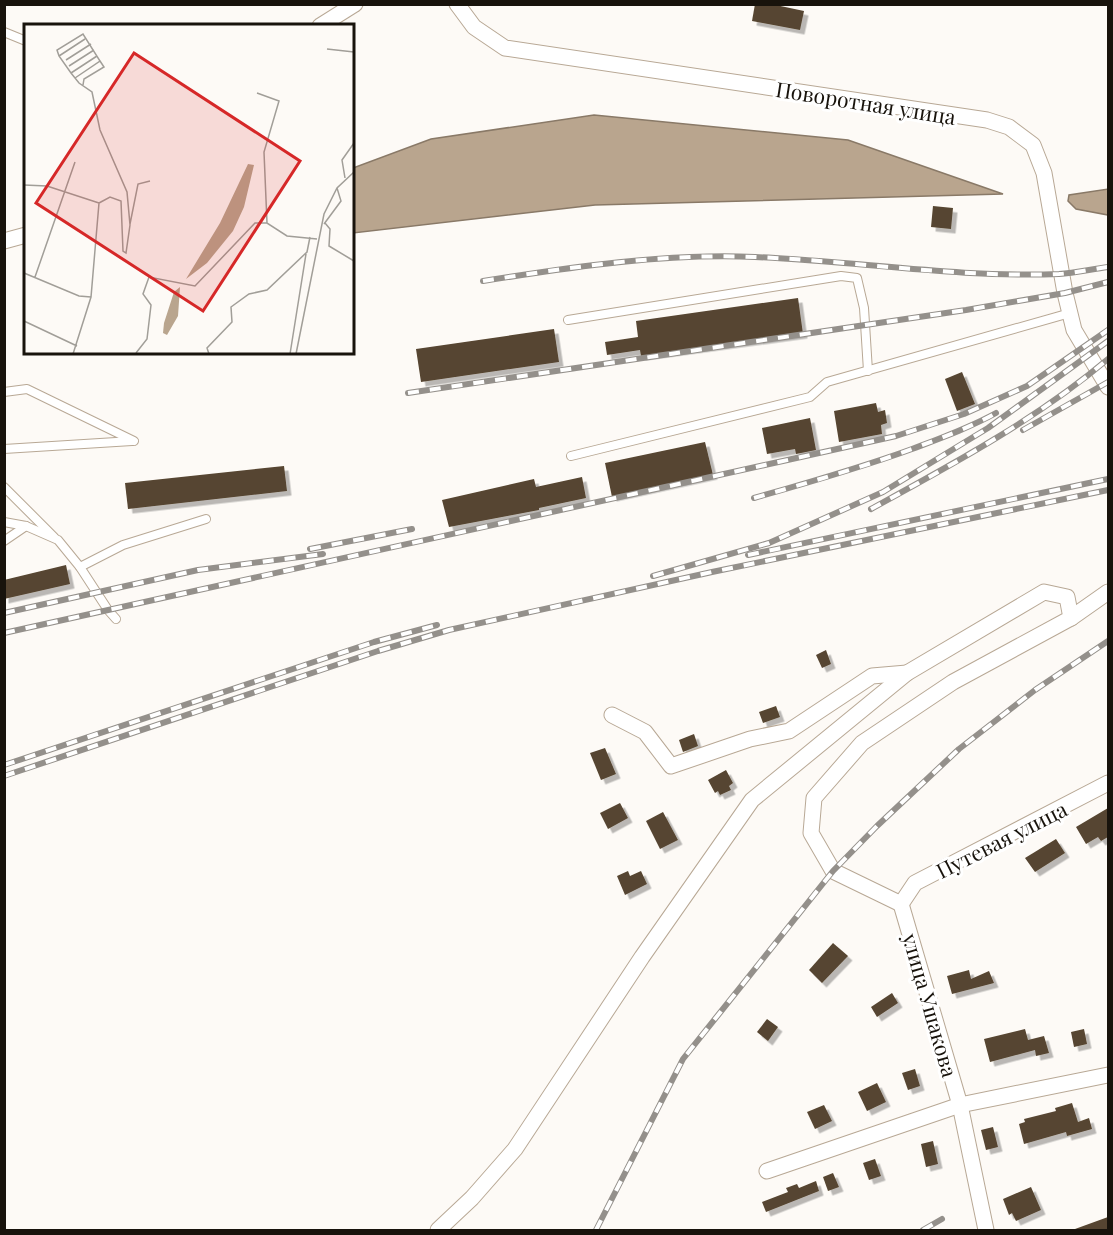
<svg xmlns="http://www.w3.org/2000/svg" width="1113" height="1235" font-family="'Playfair Display',serif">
<defs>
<filter id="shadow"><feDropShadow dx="4.5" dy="4.5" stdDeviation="0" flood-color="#0004"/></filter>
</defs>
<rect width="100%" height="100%" fill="#fdfaf6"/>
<g fill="#b9a58e" stroke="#897967" stroke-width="1.5">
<path d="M 594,115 L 848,140 L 1003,194 L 595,205 L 353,233 L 353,168 L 431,139 Z"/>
<path d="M 1108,189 L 1108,215 L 1076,209 L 1068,201 L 1069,195 Z"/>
</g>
<g fill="#564530" filter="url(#shadow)">
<path d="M 755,4 L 771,4 L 804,11 L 800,30 L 752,21 Z"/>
<path d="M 933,206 L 953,208 L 951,229 L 931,227 Z"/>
<path d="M 798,298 L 803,334 L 641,356 L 640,350 L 607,355 L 605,342 L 638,337 L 636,321 Z"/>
<path d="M 554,329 L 559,362 L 421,382 L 416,349 Z"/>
<path d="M 962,372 L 975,404 L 957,411 L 945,379 Z"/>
<path d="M 876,403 L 878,412 L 885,410 L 887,423 L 881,425 L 882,434 L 839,442 L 834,411 Z"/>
<path d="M 810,418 L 816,450 L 796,454 L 795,449 L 767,454 L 762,428 Z"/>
<path d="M 705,442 L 713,475 L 612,497 L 605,463 Z"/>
<path d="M 284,466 L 287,491 L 128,509 L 125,483 Z"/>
<path d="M 582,477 L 586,498 L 539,508 L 539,510 L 449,527 L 442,500 L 534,479 L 536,487 Z"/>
<path d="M 66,565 L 70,584 L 4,599 L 4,580 Z"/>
<path d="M 826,650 L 831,664 L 822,668 L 816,655 Z"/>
<path d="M 776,706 L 780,717 L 763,723 L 759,712 Z"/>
<path d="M 694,734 L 698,746 L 683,752 L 679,740 Z"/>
<path d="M 605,748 L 616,774 L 601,780 L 590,753 Z"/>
<path d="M 726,770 L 733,783 L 729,786 L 731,790 L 720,795 L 718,791 L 715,793 L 708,780 Z"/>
<path d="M 620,803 L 628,818 L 608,829 L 600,813 Z"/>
<path d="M 1108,808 L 1108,837 L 1101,841 L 1098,837 L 1086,844 L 1076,827 Z"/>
<path d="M 663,812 L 678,840 L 660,849 L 646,821 Z"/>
<path d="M 1056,839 L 1065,853 L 1035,872 L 1025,858 Z"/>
<path d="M 628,871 L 630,876 L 641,871 L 647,884 L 625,895 L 617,876 Z"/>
<path d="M 833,943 L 848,956 L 822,983 L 809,970 Z"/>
<path d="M 969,970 L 971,979 L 989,971 L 994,983 L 952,994 L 947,976 Z"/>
<path d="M 892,993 L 898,1003 L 877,1017 L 871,1007 Z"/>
<path d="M 767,1019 L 778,1027 L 768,1041 L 757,1032 Z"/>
<path d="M 1025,1029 L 1028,1040 L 1044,1036 L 1049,1053 L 1036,1056 L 1035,1050 L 990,1062 L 984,1039 Z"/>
<path d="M 1084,1029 L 1087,1044 L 1074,1047 L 1071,1032 Z"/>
<path d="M 915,1069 L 920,1086 L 908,1090 L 902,1073 Z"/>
<path d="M 877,1083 L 886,1102 L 867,1111 L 858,1092 Z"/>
<path d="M 1072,1103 L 1078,1122 L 1089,1118 L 1092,1129 L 1067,1136 L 1066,1132 L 1024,1144 L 1019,1124 L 1025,1122 L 1024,1119 L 1056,1111 L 1055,1108 Z"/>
<path d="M 824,1105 L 832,1121 L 815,1129 L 807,1112 Z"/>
<path d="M 993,1127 L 998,1147 L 986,1150 L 981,1130 Z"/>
<path d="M 933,1141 L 938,1164 L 926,1167 L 921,1144 Z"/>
<path d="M 875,1159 L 881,1176 L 869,1180 L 863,1163 Z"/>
<path d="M 833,1173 L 839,1187 L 828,1191 L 823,1177 Z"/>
<path d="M 816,1181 L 819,1191 L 766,1212 L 762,1202 L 788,1192 L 786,1188 L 797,1184 L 799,1188 Z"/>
<path d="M 1031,1187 L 1041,1210 L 1016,1221 L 1012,1213 L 1009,1215 L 1003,1199 Z"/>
<path d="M 1108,1217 L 1108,1230 L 1075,1230 L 1075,1229 Z"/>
</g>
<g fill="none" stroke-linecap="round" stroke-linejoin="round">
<defs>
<g id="lane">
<path d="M 4,32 L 26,41"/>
<path d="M 568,320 L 841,276 L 857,278 L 864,308 L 868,371"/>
<path d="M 4,392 L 27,389 L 134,441"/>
<path d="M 4,449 L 132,441"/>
<path d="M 571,456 L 810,397 L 827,382 L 1070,313"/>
<path d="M 4,487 L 54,537"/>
<path d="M 4,522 L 26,526 L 58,540 L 80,567 L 108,610 L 116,619"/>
<path d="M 4,541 L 26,526"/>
<path d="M 80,567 L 123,545 L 206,519"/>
</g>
<g id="street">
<path d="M 457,4 L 474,27 L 505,48 L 987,120 L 1009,127 L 1033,145 L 1044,173 L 1065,293 L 1074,330 L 1108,387"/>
<path d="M 320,26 L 355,4"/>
<path d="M 4,241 L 26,235"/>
<path d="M 1071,618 L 1108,592"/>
<path d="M 612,715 L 645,732 L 671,766 L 750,739 L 789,731 L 872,676 L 907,673"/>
<path d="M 901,904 L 960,1105 L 986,1230"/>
<path d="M 901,904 L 915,883 L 1108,783"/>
<path d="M 767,1171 L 960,1105 L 1108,1075"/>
<path d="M 438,1230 L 472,1198 L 515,1149 L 642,957 L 752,800 L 907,673 L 1044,592 L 1067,597 L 1071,618 L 953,682 L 862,743 L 814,798 L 811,833 L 833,871 L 901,904"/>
</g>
</defs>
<use href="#lane" stroke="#b8a895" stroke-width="10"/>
<use href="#street" stroke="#b8a895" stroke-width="17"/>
<use href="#lane" stroke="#fff" stroke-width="8"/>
<use href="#street" stroke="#fff" stroke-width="15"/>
<defs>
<g id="rail">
<path d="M 483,281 C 572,267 665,253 755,257 C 856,261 957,278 1059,274 C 1075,273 1092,269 1108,267"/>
<path d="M 408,393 L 966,310 L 1065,293 L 1108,282"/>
<path d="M 1023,430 L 1108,382"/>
<path d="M 754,498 C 807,483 860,468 912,449 C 941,438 969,428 996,413"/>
<path d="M 871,509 C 953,464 1037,419 1108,359"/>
<path d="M 310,549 L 412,529"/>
<path d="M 748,555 L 1108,479"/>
<path d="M 653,576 L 769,543 L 883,492 L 988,428 L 1108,341"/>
<path d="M 4,613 L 198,570 L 323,554"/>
<path d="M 4,633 L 896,436 L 964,414 L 1027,386 L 1108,330"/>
<path d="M 4,765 L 374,642 L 437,625"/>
<path d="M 4,776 L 378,651 L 449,630 L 712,572 L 1108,490"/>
<path d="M 596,1230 L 683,1059 L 833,871 L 877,826 L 959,749 L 1035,690 L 1108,641"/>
<path d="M 923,1230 L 942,1219"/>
</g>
</defs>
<use href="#rail" stroke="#94908b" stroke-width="6"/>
<use href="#rail" stroke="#fff" stroke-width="4" stroke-dasharray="11" stroke-linecap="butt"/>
</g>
<g text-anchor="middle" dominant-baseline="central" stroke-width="6" stroke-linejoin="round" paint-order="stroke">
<g font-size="21" fill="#18130c" stroke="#fff">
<text transform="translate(866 102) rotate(9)">Поворотная улица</text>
<text transform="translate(1001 839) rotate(-27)">Путевая улица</text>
<text transform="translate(931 1005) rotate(74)">улица Ушакова</text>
</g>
</g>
<g transform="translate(24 24)">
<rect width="330" height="330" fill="#fdfaf6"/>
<path d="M 224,140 L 230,141 L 220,183 L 209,207 L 183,239 L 162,255 L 196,199 ZM 156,263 L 154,292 L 143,311 L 139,309 L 140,299 L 150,268 Z" fill="#b9a58e"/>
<path fill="none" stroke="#a19e98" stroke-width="1.5" d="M 303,25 L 330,28M 35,32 L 61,15M 42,36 L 67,20M 45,42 L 70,26M 47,49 L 73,32M 51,54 L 76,37 L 59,10 L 33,26 L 35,32 L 47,49 L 55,59 L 68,68 L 76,106 L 103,168 L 106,201 L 102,229 L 99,227 L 97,177 L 86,173 L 75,179M 59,61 L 60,55 L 80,43 L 76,37M 233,69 L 255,77 L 240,128 L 243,199M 321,154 L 318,136 L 330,119M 0,161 L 23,162 L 75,179M 301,199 L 306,205 L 305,222 L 330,237M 106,200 L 114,160 L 126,157M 300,200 L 317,177 L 313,164M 0,249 L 55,272 L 67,273M 11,253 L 51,138M 0,297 L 53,322M 112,329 L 123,315 L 127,281 L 119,270 L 125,253 L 171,262 L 231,199 L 243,199 L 263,212 L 293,215M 49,330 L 67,273 L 75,179M 185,330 L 183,324 L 208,298 L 207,283 L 225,270 L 243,266 L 283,228 L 286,213M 266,330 L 282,230M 272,330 L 300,190 L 313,164 L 330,148"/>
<path fill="#d62828" fill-opacity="0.15" stroke="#d62828" stroke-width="3" d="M 110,29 L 276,137 L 179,287 L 12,179 Z"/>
<rect width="330" height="330" fill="none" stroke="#18130c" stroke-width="3"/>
</g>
<rect width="1113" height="1235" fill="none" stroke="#18130c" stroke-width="12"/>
</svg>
